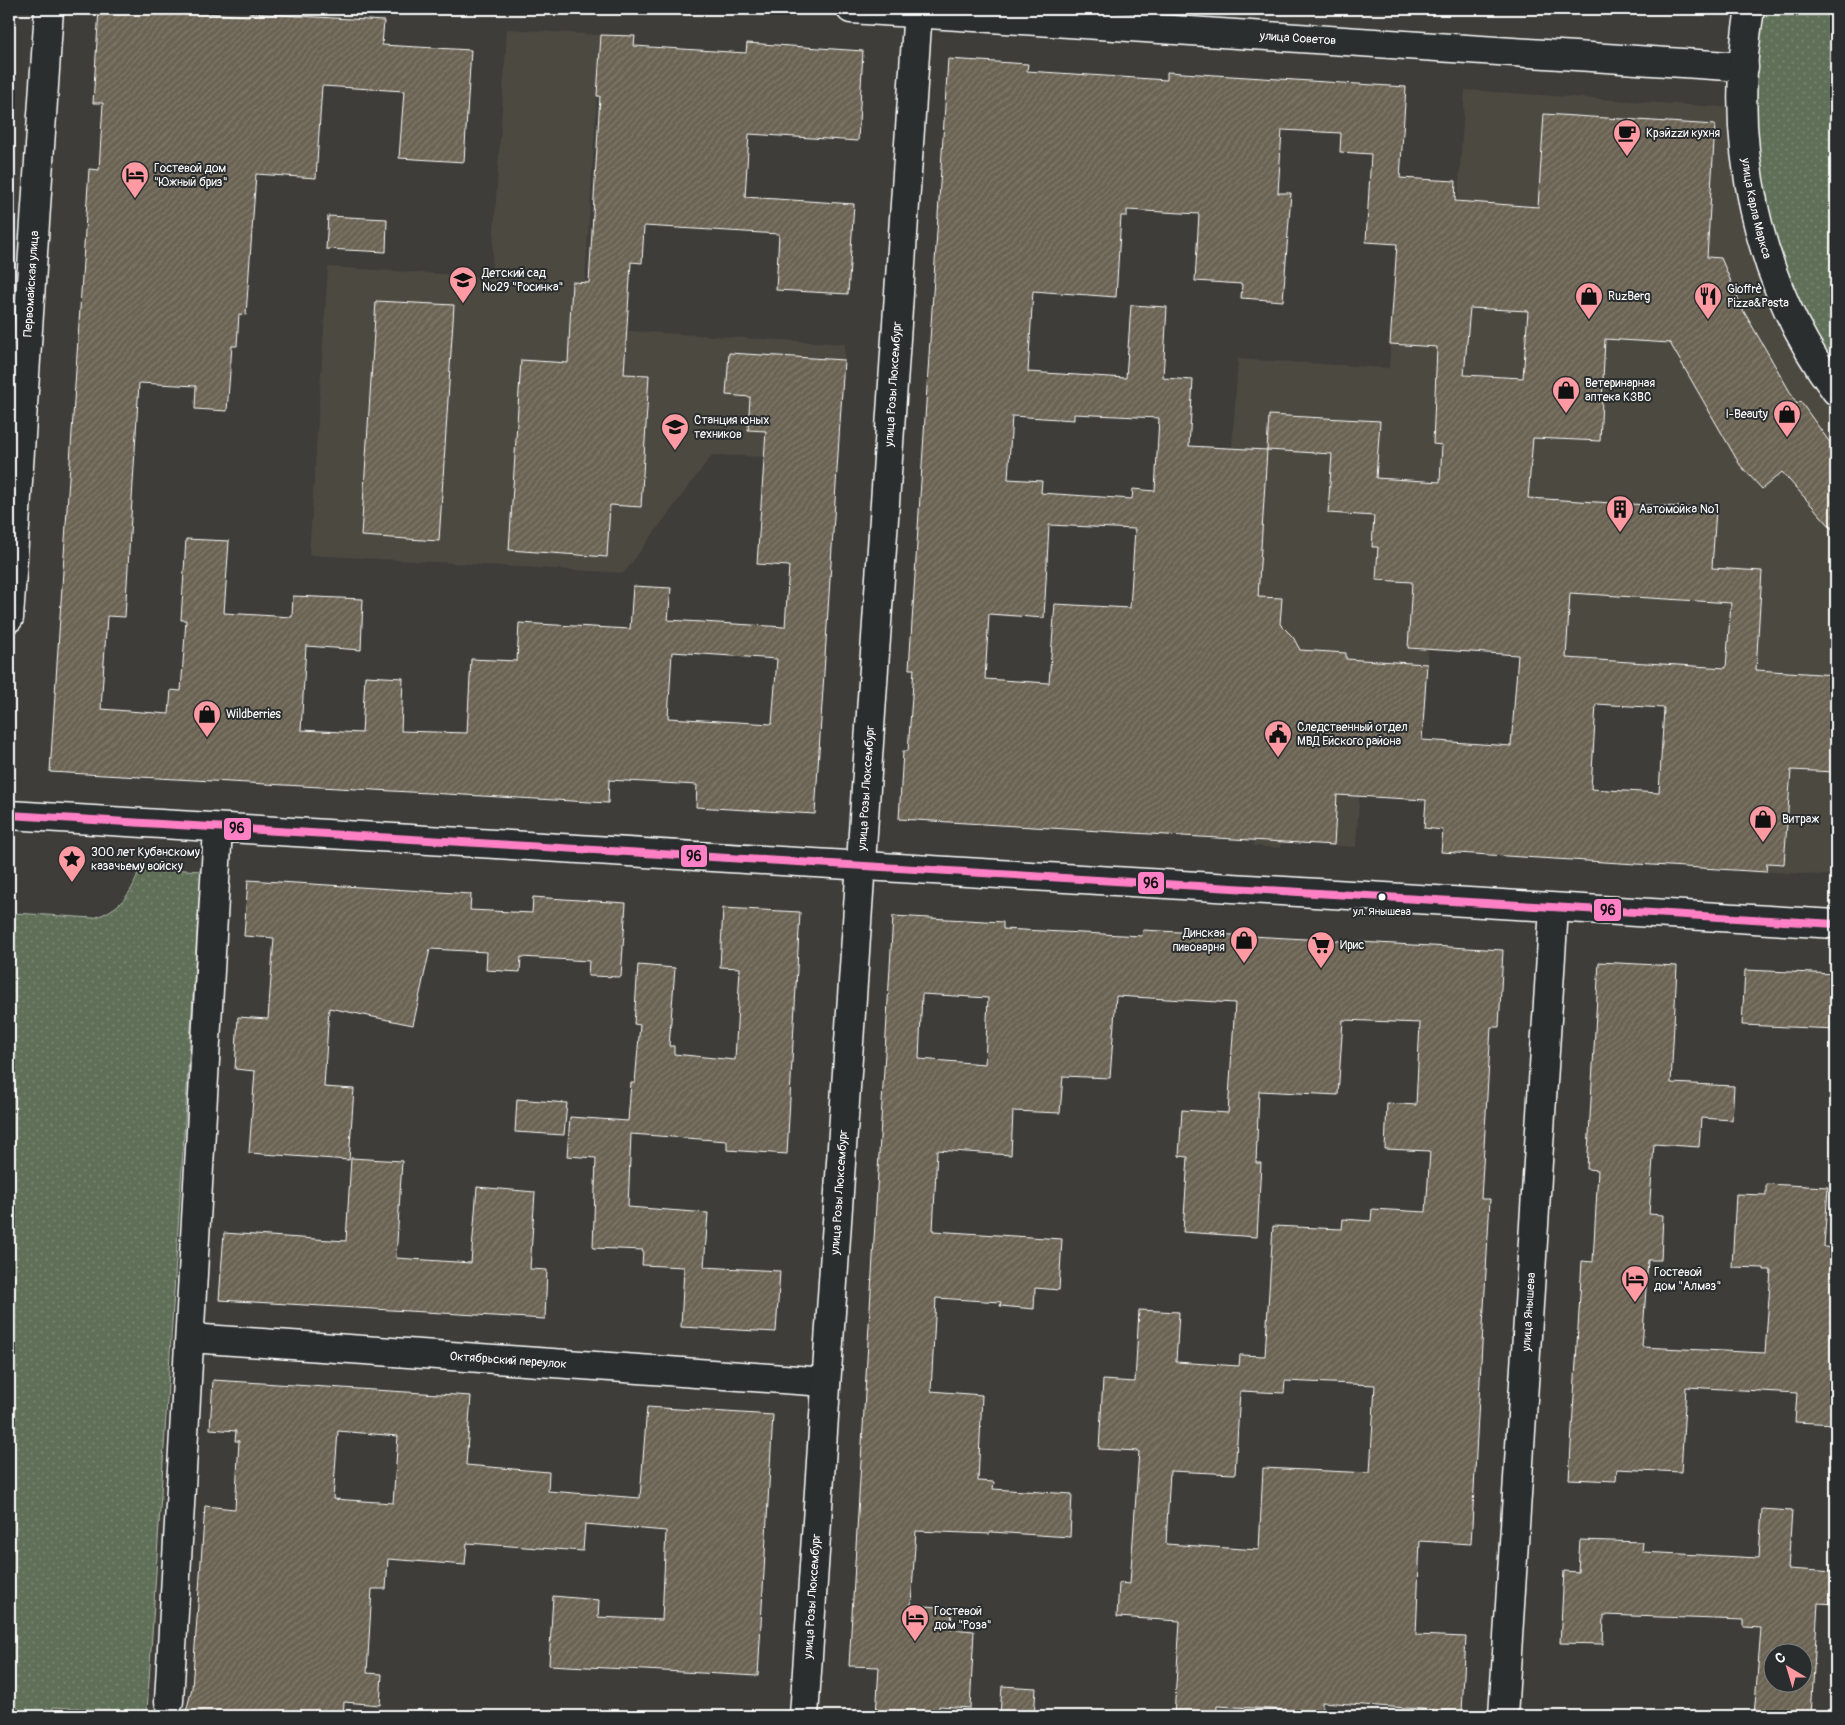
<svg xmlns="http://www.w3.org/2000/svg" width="1845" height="1725" font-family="Pangolin,sans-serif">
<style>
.built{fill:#4c4841}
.park{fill:url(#park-dots);stroke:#b0b8ac}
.building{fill:url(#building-hatch);stroke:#fff;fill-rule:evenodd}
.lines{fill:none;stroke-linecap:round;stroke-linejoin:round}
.minor-casing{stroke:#fff;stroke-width:31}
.minor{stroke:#2a2d2e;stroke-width:28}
.bus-1-casing{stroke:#2a2d2e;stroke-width:11}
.bus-1{stroke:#ff80c5;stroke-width:8}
.bus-dot{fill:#fff;stroke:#2a2d2e;stroke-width:2}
.labels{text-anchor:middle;stroke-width:4;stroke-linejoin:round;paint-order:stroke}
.bus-label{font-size:11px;fill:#fff;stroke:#2a2d2e}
.street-label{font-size:12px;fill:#fff;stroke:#2a2d2e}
.poi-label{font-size:12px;fill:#fff;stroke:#2a2d2e;text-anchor:start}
.line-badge{stroke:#2a2d2e;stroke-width:2}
.pale-badge-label{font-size:14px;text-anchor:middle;font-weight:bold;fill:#111}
</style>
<defs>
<pattern id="park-dots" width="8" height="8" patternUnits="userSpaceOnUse" patternTransform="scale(1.25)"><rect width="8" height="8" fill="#607058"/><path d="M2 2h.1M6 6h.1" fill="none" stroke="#788571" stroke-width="1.8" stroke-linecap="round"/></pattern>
<pattern id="building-hatch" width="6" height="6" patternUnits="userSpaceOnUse" patternTransform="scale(1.25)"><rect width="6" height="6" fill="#6b6353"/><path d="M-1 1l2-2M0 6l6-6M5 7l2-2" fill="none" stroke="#817a6d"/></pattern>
</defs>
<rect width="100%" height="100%" fill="#3e3d39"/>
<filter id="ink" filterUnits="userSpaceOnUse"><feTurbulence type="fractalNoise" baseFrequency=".02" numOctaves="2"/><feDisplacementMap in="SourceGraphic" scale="10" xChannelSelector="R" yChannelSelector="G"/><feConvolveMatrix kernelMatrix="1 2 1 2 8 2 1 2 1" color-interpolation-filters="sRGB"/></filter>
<g filter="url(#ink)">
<g class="built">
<polygon points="507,29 601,35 585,282 601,284 599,329 845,344 838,460 712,455 624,573 309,555 328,267 491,277"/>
<polygon points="1465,90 1735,108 1816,384 1836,412 1836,876 1739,870 1749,713 1515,699 1518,655 1428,650 1423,735 1364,731 1356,847 1281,842 1281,848 1253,846 1254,841 1212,838 1223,679 1226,533 1238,359 1389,368 1397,241 1455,244"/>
</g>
<g class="park">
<polygon points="1762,9 1836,9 1836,370 1808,324 1774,240 1760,181 1753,121 1755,60"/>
<path d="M139,867L201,871L147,1712L53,1707L52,1716H9V1003L15,913L93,918C118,911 135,892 139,867Z"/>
</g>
<g class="building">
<path d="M99,9H161V10L249,16V13L384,21L382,45L471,50L464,162L399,158L404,91L322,86L316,178L256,174L246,315L239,314L237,346H232L227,411L195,409L196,386L139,383L125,617L107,616L101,709L169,714L171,690L181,691L186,620H181L186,539L229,541L224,613L292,617L293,596L363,599L361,650L306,646L301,730L362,733L365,676L403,678L401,731L467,733L471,659L517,661L519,623L630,629L633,586L671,588L668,620L785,627L789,566L757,564L766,431L748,430L750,397L726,395L729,353L844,360L815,814L696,807L697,785L609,780L608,803L50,772L89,169L99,170L103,103H93ZM672,652L777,659L772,724L668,718Z"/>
<polygon points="601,35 635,36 634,46 746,53 747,43 863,51 858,141 749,134 745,197 854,204 848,294 776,290 779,234 644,226 642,263 631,262 624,374 649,375 641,507 610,505 607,557 509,550 521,360 568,363 572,282 589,283 600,96 597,96"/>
<path d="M948,59L1028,64L1027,71L1167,80V72L1406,87L1400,178L1456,181L1455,201L1538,207L1544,114L1715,125L1707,257L1721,258L1743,310L1797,404L1800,401L1836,451V533L1782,472L1762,489L1740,465L1670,343L1605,339L1600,441L1533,438L1528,498L1716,509L1712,568L1762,571L1756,670L1836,675V772L1791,770L1784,864L1767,863L1766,872L1441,852L1443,830L1424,828L1426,800L1337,795L1334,845L899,819L903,751H908L914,669H909ZM1282,130L1341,133L1340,152L1371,154L1366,242L1397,244L1390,344L1437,347L1433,444L1442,445L1440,482L1376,478L1380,421L1269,415L1267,450L1189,446L1193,380L1163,378L1167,307L1131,305L1126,378L1028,372L1033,291L1116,297L1121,216H1127V210L1199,214L1195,281L1242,284L1241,298L1283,301L1291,193H1278ZM1470,308L1528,311L1523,378L1464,375ZM1074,414L1159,418L1155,491L1133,489L1132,499L1041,493L1042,481L1008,479L1012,416L1074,420ZM1267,450L1332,454L1328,513L1374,516L1372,547H1378L1376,580L1412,582L1408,648L1518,655L1511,746L1422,740L1427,664L1346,659V653L1300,650L1293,637L1280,624L1282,598L1258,597ZM1049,525L1135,529L1130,608L1055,604L1049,683L985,679L989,614L1044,618ZM1570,593L1731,603L1726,668L1566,658ZM1596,704L1664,708L1659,793L1591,789Z"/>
<polygon points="328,216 387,219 386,252 326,249"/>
<polygon points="376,301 454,305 439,541 361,536"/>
<polygon points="248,880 471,894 470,910 532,913 533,897 626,903 621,977 588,976 589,961 521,957 520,972 486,970 487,952 430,949 413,1025 329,1008 324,1087 354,1089 349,1160 249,1153 255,1071 235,1069 238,1017 268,1019 274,938 244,936"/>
<polygon points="723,908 800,912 787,1154 727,1150 727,1141 631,1134 628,1207 708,1213 704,1267 780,1271 776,1332 681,1327 684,1267 642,1265 643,1250 593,1248 596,1158 567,1156 570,1117 628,1121 631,1083 635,1083 640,1025 634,1024 638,965 675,968 669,1046 674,1046 674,1054 735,1060 740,968 720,967"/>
<path d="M893,916L1003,922V929L1142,936L1143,930L1503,950L1499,1027H1491L1481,1199H1490L1471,1544L1420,1541L1416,1635L1466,1637L1462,1712L1322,1702V1712L1217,1706L1216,1716H1174L1180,1621L1117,1617L1119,1583L1130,1584L1139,1451L1099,1449L1103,1380L1135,1382L1139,1310L1179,1312L1176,1362L1239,1366L1240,1355L1265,1356L1273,1226L1342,1229L1343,1219L1371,1221L1372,1209L1426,1212L1430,1151L1385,1149L1387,1103L1416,1105L1420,1023L1343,1020L1338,1095L1259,1091L1256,1163H1261L1257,1237L1183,1232L1188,1157L1179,1156L1182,1110L1228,1113L1235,1003L1116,996L1110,1078L1063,1076L1060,1113L1013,1111L1011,1155L937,1150L933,1231L1062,1239L1059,1290L1035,1288L1034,1309L1000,1306L1001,1302L936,1298L931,1391L982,1395L978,1481L994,1482L993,1489L1072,1494L1070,1537L991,1532L990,1534L916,1531L911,1605L952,1608L951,1629L974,1631L970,1708L939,1706V1716H876L879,1667L849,1666ZM922,994L988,998L985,1064L919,1059ZM1285,1381L1375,1385L1370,1473L1263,1468L1259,1550L1166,1544L1170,1471L1235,1474L1240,1391L1284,1393Z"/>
<polygon points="1599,962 1677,966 1671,1083 1734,1086 1732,1120 1701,1118 1699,1147 1654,1144 1649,1214 1663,1215 1661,1260 1648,1260 1642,1347 1765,1353 1771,1270 1764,1270 1764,1268 1732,1267 1736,1194 1766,1195 1766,1184 1828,1187 1824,1247 1836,1248 1836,1424 1795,1422 1797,1393 1686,1387 1681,1472 1617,1469 1616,1481 1569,1479 1582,1261 1593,1262 1598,1170 1587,1169"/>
<polygon points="1745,970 1836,974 1836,1029 1742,1025"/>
<polygon points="517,1099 567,1103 564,1135 515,1132"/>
<polygon points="351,1158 402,1161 396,1258 471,1263 477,1187 535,1192 530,1269 547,1270 545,1319 219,1300 224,1233 346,1241"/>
<path d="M213,1380L471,1396L466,1465L549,1472L548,1491L640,1498L647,1407L773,1415L758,1676L549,1665L553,1596L599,1600L598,1617L662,1620L666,1531L585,1524L583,1551L467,1543L465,1565L388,1559L386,1589H372L367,1673L382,1674L380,1705L344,1702L343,1716H185L192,1688L205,1506L235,1509L239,1441H235L236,1431L210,1429ZM338,1431L398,1436L393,1503L333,1499Z"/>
<path d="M1762,1509L1792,1511L1788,1569L1836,1572V1604L1818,1603L1811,1716H1754L1761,1628L1744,1627V1620L1604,1615L1603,1644L1560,1643L1564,1571L1578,1572L1580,1540L1643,1542L1642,1552L1759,1558ZM1772,1652H1802V1682H1772Z"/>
<polygon points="1002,1686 1036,1688 1034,1716 1000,1716"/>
</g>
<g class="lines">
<g class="minor-casing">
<g id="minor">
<path id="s1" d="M851,9L1744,67"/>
<path id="s2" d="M1750,9C1727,141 1756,283 1836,391"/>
<path id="s3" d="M9,618L49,9"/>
<polyline points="9,815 1836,924"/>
<path id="s4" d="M190,1338L826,1382"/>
<polyline points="169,1701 218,828"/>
<path id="s5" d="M804,1716L918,9"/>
<path id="s6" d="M1503,1716L1554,908"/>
</g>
</g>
<use href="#minor" class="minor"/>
<g class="bus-1-casing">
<polyline id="bus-1" points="9,815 1836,924"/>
</g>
<use href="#bus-1" class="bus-1"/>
</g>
</g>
<defs>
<g id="cafe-pin" transform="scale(1.4375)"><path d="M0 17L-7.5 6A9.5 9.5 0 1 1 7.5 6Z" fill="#ff9aa2" stroke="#2a2d2e"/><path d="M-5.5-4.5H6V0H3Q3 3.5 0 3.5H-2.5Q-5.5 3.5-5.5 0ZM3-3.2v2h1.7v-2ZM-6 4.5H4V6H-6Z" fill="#111"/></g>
<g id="hotel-pin" transform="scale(1.4375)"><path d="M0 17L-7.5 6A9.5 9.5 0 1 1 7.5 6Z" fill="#ff9aa2" stroke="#2a2d2e"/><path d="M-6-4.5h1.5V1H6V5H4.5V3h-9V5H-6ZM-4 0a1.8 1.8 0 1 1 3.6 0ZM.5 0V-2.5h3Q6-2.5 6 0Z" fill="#111"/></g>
<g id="school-pin" transform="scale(1.4375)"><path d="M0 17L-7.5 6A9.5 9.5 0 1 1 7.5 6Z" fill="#ff9aa2" stroke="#2a2d2e"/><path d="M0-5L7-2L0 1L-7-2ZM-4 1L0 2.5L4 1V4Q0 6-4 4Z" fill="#111"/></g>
<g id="shop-pin" transform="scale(1.4375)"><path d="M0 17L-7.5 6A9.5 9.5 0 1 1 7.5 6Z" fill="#ff9aa2" stroke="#2a2d2e"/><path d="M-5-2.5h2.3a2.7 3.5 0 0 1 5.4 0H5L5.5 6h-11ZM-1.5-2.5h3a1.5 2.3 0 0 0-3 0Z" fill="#111"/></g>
<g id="restaurant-pin" transform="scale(1.4375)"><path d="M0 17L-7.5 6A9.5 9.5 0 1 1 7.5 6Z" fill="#ff9aa2" stroke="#2a2d2e"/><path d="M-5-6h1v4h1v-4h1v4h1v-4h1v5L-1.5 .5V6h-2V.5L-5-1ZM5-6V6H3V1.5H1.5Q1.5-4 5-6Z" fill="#111"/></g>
<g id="building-pin" transform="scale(1.4375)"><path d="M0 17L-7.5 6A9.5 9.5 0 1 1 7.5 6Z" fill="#ff9aa2" stroke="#2a2d2e"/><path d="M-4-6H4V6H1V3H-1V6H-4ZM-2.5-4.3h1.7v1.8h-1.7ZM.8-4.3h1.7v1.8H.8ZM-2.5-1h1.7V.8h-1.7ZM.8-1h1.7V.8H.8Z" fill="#111"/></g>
<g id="civic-pin" transform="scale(1.4375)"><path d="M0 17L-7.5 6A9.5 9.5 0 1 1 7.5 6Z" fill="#ff9aa2" stroke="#2a2d2e"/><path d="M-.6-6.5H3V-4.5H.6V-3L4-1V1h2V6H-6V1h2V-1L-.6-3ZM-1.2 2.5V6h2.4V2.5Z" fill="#111"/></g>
<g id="sight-pin" transform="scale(1.4375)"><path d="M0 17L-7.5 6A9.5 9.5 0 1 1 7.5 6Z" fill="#ff9aa2" stroke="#2a2d2e"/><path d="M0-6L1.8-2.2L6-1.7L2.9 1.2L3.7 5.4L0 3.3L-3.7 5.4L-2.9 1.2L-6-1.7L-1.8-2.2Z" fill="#111"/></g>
<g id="supermarket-pin" transform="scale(1.4375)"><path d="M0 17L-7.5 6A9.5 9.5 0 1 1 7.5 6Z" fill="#ff9aa2" stroke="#2a2d2e"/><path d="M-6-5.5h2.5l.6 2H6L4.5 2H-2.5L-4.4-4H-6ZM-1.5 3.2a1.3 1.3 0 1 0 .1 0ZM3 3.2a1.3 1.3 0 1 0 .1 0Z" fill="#111"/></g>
</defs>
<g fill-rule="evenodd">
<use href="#cafe-pin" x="1627" y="133"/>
<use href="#hotel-pin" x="135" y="175"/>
<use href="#school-pin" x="463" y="280"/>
<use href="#shop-pin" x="1589" y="296"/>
<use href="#restaurant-pin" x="1708" y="296"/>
<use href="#shop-pin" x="1566" y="390"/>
<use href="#shop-pin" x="1787" y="414"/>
<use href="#school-pin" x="675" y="427"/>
<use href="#building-pin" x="1620" y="509"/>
<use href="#shop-pin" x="207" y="714"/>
<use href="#civic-pin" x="1278" y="734"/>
<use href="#shop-pin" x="1763" y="819"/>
<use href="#sight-pin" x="72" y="859"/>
<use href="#shop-pin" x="1244" y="940"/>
<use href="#supermarket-pin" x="1321" y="945"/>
<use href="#hotel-pin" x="1635" y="1279"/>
<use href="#hotel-pin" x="915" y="1618"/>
</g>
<circle class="bus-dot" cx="1382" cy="897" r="4.5"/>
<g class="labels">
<g class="bus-label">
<text x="1382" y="915">ул. Янышева</text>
</g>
<g class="street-label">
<text dy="4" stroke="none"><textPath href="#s1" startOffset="448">улица Советов</textPath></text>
<text dy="4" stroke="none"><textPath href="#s2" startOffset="201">улица Карла Маркса</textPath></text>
<text dy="4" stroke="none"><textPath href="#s3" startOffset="335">Первомайская улица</textPath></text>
<text dy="4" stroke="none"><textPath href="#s5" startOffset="1335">улица Розы Люксембург</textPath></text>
<text dy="4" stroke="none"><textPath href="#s5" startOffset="930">улица Розы Люксембург</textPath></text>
<text dy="4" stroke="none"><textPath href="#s5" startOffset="525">улица Розы Люксембург</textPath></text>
<text dy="4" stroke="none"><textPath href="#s6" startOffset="405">улица Янышева</textPath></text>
<text dy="4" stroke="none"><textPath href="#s4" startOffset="319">Октябрьский переулок</textPath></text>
<text dy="4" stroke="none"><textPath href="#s5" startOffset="120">улица Розы Люксембург</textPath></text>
</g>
<g class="poi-label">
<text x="1646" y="137">Крэйzzи кухня</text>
<text x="154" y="172">Гостевой дом<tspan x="154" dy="14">"Южный бриз"</tspan></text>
<text x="482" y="277">Детский сад<tspan x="482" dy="14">№29 "Росинка"</tspan></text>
<text x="1727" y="293">Gioffrè<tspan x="1727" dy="14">Pizza&amp;Pasta</tspan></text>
<text x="1608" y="300">RuzBerg</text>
<text x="1585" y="387">Ветеринарная<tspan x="1585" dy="14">аптека КЗВС</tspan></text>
<text x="1768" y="418" text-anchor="end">I-Beauty</text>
<text x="694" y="424">Станция юных<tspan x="694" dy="14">техников</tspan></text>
<text x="1639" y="513">Автомойка №1</text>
<text x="226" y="718">Wildberries</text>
<text x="1297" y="731">Следственный отдел<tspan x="1297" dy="14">МВД Ейского района</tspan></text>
<text x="1782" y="823">Витраж</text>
<text x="91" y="856">300 лет Кубанскому<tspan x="91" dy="14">казачьему войску</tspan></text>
<text x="1225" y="937" text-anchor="end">Динская<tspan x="1225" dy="14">пивоварня</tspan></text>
<text x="1340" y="949">Ирис</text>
<text x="1654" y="1276">Гостевой<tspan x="1654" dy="14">дом "Алмаз"</tspan></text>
<text x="934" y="1615">Гостевой<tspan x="934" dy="14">дом "Роза"</tspan></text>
</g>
</g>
<g class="line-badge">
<rect x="223" y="817" width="29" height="24" rx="5" fill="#ff80c5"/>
<rect x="680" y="844" width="28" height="24" rx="5" fill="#ff80c5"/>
<rect x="1137" y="871" width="28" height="24" rx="5" fill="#ff80c5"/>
<rect x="1593" y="898" width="29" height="24" rx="5" fill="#ff80c5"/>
</g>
<g class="pale-badge-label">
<text x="237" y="833">96</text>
<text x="694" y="861">96</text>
<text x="1151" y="888">96</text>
<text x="1608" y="915">96</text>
</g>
<rect width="1845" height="1725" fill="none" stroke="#2a2d2e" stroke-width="30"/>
<rect x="15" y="15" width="1815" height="1695" fill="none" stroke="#fff" stroke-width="2" filter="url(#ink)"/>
<g transform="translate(1788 1668) rotate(322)"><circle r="24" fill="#2a2d2e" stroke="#7f8182"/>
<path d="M0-4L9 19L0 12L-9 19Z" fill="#ff9aa2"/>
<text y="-8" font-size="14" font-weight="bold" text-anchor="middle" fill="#ffffff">С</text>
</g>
</svg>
